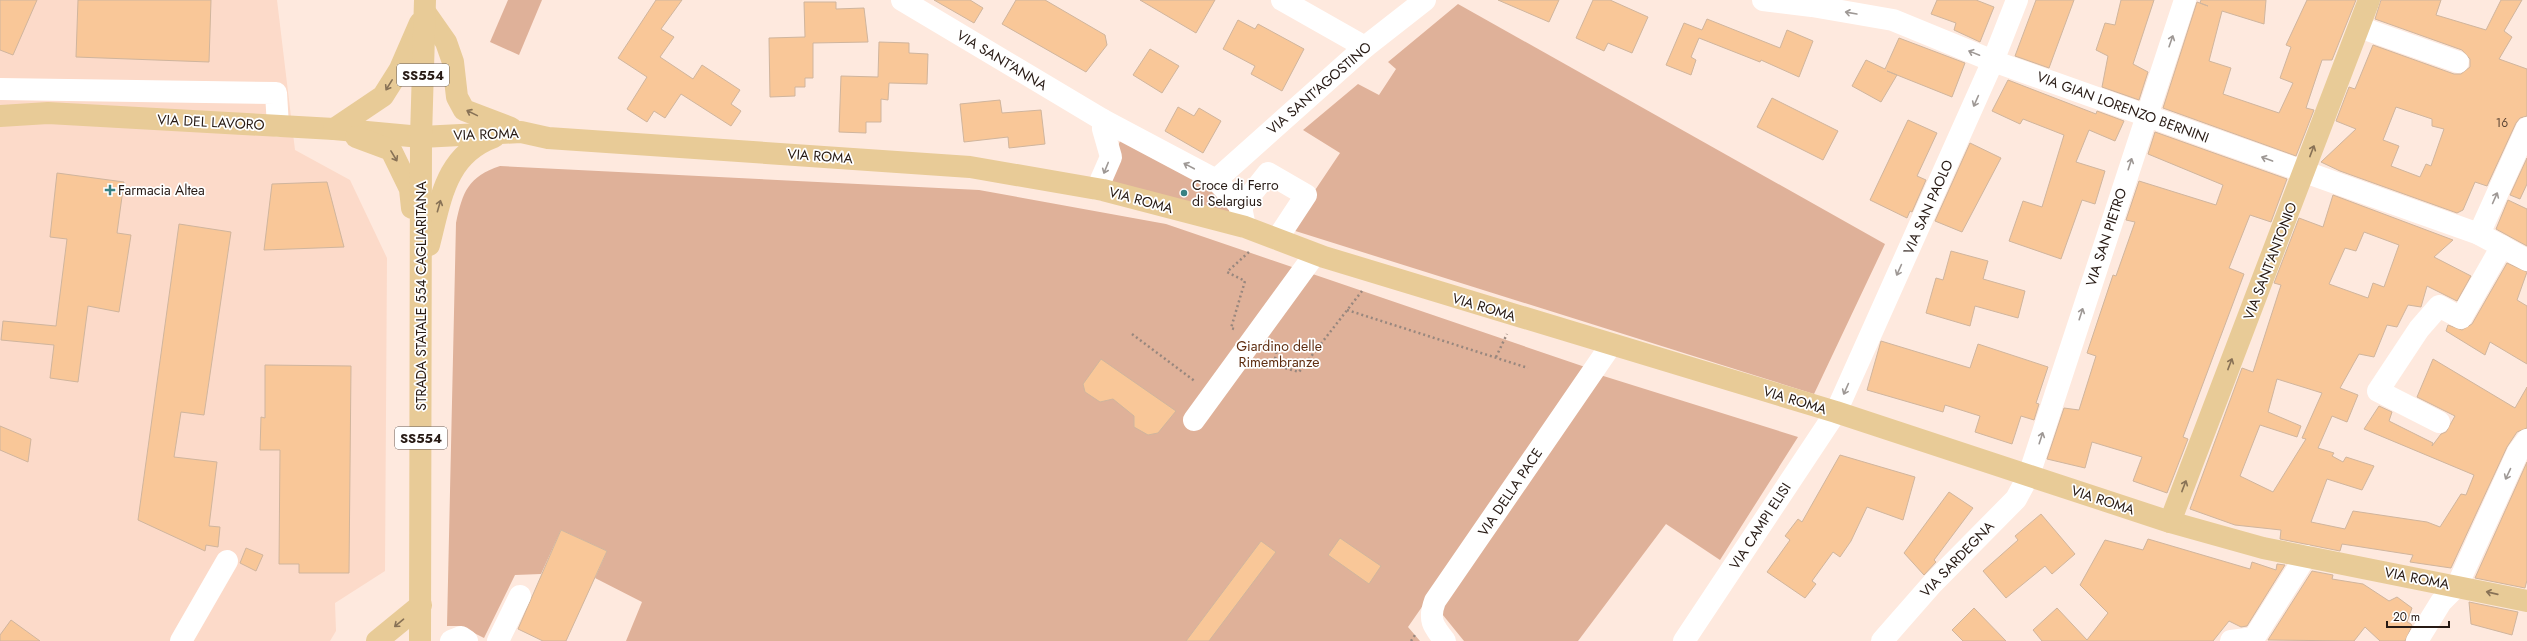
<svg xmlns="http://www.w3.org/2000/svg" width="2527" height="641" font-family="Jost,sans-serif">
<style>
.built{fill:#fcdac9}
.green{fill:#dfb199}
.building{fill:#f9c798;stroke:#d0b59d;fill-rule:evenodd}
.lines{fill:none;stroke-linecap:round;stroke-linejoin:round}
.path{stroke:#98877e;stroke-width:2.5;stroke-dasharray:2 3;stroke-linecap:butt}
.minor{stroke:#fff;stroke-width:22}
.major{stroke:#e8cb97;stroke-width:22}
.oneway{stroke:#9e9895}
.oneway2{stroke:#887256}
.poi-dot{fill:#388183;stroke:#fff;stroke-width:1.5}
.labels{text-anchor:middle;stroke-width:3.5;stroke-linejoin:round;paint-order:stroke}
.number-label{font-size:12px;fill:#5c4535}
.shield{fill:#fff;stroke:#685f5a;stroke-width:1}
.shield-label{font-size:13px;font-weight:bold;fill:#271a14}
.street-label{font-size:14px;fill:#271a14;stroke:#fff}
.poi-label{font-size:14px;fill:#271a14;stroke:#fff;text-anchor:start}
.park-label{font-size:14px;fill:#5f2e11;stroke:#fff}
</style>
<rect width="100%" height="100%" fill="#fee9de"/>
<polygon class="built" points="0,0 277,0 295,150 350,180 387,258 385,571 335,603 336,631 330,641 0,641"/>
<g class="green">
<polygon points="508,0 542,0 519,55 490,42"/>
<polygon points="1458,4 1885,244 1814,394 1289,229 1340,153 1303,130 1358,84 1379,95 1396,69 1388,62"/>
<polygon points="1123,133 1229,199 1229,214 1105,181"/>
<path d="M500,166L979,190L1166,224L1588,368L1408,627L1420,641H626L642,602L595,578L607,551L561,530L541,574L515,575L484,638L460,626H447L456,223C463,191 468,177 500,166Z"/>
<polygon points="1597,374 1798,437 1720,560 1666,524 1578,641 1464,641 1438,609"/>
</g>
<g class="building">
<polygon points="0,0 37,0 13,55 0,50"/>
<polygon points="78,0 211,0 209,62 76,57"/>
<polygon points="656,0 682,0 661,29 674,37 660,57 693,79 702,65 740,90 731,104 741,111 731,126 681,94 665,118 654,111 647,122 627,109 647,77 618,58"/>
<polygon points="934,0 970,0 983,8 974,23"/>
<polygon points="1016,0 1045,0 1105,35 1107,45 1086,72 1002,24"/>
<polygon points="1140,0 1215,0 1196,33"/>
<polygon points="1498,0 1559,0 1549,22"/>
<polygon points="1593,0 1610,0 1648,17 1632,53 1608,43 1604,51 1576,38"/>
<polygon points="1937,0 1976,0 1994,7 1980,42 1954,30 1956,23 1931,14"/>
<polygon points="2036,0 2074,0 2049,68 2015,56"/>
<polygon points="2121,0 2154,0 2133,64 2148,72 2139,100 2102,87 2108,56 2096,50 2105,23 2115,25"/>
<polygon points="2201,0 2266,0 2264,24 2222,11 2209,61 2231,68 2223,94 2279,113 2293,83 2280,78 2291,47 2286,45 2307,0 2356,0 2332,60 2322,60 2306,108 2314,110 2296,156 2163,108 2197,2 2208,6 2200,3"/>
<path d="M2381,0H2441L2436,15L2486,30L2501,0H2522L2504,31L2512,37L2499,59L2527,69V116L2520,118L2516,123L2487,186L2475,182L2463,210L2457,213L2340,171L2321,162L2356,129L2336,121L2349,87L2355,89L2373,45L2454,74H2461L2470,67V59L2462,50L2375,19ZM2396,107L2432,119V126L2444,129L2431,166L2426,164L2420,177L2391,166L2399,146L2383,140Z"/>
<polygon points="804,2 836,2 836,9 864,8 868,42 813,43 813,78 805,78 805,87 795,87 795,96 770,97 769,38 805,37"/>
<polygon points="1707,19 1780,48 1787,30 1813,41 1799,77 1761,60 1760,62 1699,38 1691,57 1696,60 1691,75 1666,65 1684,23 1702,30"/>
<polygon points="1238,20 1255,29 1258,24 1304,49 1282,91 1251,74 1255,66 1223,49"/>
<polygon points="1899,38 1965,63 1952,97 1887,71 1897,75 1881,102 1852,86 1866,60 1885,69"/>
<polygon points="879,42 909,43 909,53 928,54 927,84 889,83 888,100 881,99 881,122 866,122 866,133 839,132 841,76 878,77"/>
<polygon points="1150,49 1179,66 1162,93 1133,75"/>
<polygon points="2008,80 2096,114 2097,111 2124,121 2115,141 2089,130 2076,162 2105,171 2095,204 2082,200 2061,259 2009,241 2023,201 2042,207 2064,135 2023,119 2020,124 1992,111"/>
<polygon points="1772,98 1838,131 1823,160 1757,127"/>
<polygon points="1000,100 1002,113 1041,110 1045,144 1009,148 1008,137 964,142 960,104"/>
<polygon points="1178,107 1194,116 1199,108 1221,121 1203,153 1165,131"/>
<polygon points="1908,120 1937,133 1917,176 1926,180 1912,212 1910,211 1907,218 1870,200"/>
<polygon points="2155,132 2287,179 2271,222 2250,215 2229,268 2244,274 2183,437 2188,439 2167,493 2133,481 2142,457 2092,442 2085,468 2047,459 2064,408 2079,410 2096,356 2087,353 2113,275 2116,276 2135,222 2126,220 2139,181 2216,205 2223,185 2148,154"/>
<polygon points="1970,143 2001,158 1962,232 1935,221"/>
<polygon points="2527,158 2527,184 2520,199 2510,195"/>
<polygon points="57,173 124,182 117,233 131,235 119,312 88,306 78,382 50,378 54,345 1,340 3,321 56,326 67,239 50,237"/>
<polygon points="327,182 344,247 264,250 272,184"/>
<path d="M2333,195L2453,240L2434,257L2471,276L2457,301L2427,286L2421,307L2408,305L2397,327L2387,325L2374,357L2359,354L2340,388L2358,395L2347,422L2332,416L2318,448L2334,453L2332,456L2343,462L2346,457L2374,466L2362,490L2327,479L2311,522L2345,529L2353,511L2427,522L2440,527L2461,494L2466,495L2474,475L2364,429L2379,406L2392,412L2389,421L2433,443L2432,446L2441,434L2446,432L2455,416L2417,397L2433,359L2515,408L2527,387V428L2517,432L2507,447L2451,568L2410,562L2413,555L2342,544L2340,551L2280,539L2281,530L2235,525L2190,509L2242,368L2253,372L2281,285L2274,283L2299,218L2323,227ZM2364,232L2399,245L2384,287L2373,283L2368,298L2329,284L2345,248L2356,251ZM2277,379L2322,393L2302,438L2306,439L2273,492L2240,476L2260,425L2297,437L2301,426L2268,412Z"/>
<polygon points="2508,200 2527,209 2527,246 2496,229"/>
<polygon points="179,224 231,232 204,415 181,412 174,457 217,462 209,526 220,527 218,547 206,545 205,551 138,520"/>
<polygon points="1951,251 1988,261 1983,279 2025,291 2018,318 1975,306 1970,326 1926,313 1936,278 1943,280"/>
<polygon points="2507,263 2527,272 2517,300 2527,306 2527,364 2490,342 2485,355 2446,331 2448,325 2462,330 2472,324"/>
<polygon points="1881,341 1970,368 1978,344 2048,367 2036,403 2039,404 2034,420 2021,416 2012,444 1975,432 1980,416 1945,405 1943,412 1867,390"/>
<polygon points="1101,359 1176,411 1158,433 1148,435 1134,427 1134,416 1113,399 1100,402 1085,392 1083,384"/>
<polygon points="265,365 351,366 349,573 299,573 299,564 279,564 280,450 260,450 261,417 265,418"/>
<polygon points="0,426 31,439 28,462 0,450"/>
<polygon points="1840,455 1915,477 1903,520 1867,507 1851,541 1840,557 1833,552 1812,581 1816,584 1805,598 1767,572 1790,540 1785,536 1798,519 1802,522"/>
<polygon points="2527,462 2527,580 2525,588 2475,578"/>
<polygon points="1949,492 1973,508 1934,560 1936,562 1924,575 1904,553"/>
<polygon points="2041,514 2075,554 2052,574 2045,566 2006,598 1983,571 2018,540 2015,536"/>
<polygon points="561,530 607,551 566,641 543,641 518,629"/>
<polygon points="1340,538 1381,566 1369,584 1328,555"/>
<polygon points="2148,539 2250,569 2252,562 2276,570 2277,564 2285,565 2247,626 2241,627 2229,621 2213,641 2042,641 2033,630 2057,608 2087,640 2108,613 2080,585 2105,540 2143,550"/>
<polygon points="1261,541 1276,552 1209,641 1186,641"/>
<polygon points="246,548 263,555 256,571 240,563"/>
<polygon points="2312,571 2333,575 2332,579 2363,584 2389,601 2397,597 2412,608 2407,622 2411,624 2412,626 2405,641 2380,641 2365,627 2354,641 2268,640"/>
<polygon points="2469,602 2518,612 2512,635 2471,624"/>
<polygon points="1974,608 2006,641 1963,641 1952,630"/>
<polygon points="11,620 40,641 0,641 0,635"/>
</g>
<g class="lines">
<g class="path">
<polyline points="1347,310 1528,368"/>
<polyline points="1234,329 1231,328 1245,281 1227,272 1250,251"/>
<polyline points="1132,334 1196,382"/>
<polyline points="1278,342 1274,365 1299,372 1362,291"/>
<polyline points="1496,357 1507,334"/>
<polyline points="1411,641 1415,635"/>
</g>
<g class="minor">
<polyline points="902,0 1103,120 1216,180 1241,207 1245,227"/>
<polyline points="1282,0 1365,47"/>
<polyline points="1763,0 1812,6 1893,20 1993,61 2479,234 2527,260"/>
<polyline points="2359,27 2458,62"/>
<polyline points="0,89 276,93 278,126"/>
<polyline points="1216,180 1365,47 1425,0"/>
<polyline points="1097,189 1111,157 1103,129 1103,120"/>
<polyline points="1241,207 1268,173 1306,195 1277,239"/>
<polyline points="2479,234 2527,128"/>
<polyline points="1194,420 1315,254"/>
<polyline points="2439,422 2378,391 2419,329 2439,306 2461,318 2502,246"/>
<polyline points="181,641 227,561"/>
<polyline points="451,641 461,637 467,641"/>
<polyline points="498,641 520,596"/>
<path d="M1445,641C1433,626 1428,620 1435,601L1611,345"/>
<polyline points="1684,641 1836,412 1993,61 2017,0"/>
<polyline points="1882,641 1932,584 2016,499 2029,475 2185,0"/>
<polyline points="2231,641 2254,638 2306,556"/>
<polyline points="2417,641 2441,602 2457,586 2518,452 2527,440"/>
</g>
<g class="major">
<polyline points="425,12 446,42 453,62 457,97 464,110 511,128"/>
<polyline points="0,116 48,113 334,129 421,137 521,132 548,138 970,167 1103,190 1245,227 1324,257 1836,412 2170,522 2263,548 2527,601"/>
<polyline points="334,129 383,96 400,69 420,23"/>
<polyline points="356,137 391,150 410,189 412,208"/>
<path d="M429,245C441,199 445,155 494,137"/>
<polyline points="2170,522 2369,0"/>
<polyline points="377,641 421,605"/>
<polyline points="420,641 421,137 425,0"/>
</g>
</g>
<defs><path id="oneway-shaft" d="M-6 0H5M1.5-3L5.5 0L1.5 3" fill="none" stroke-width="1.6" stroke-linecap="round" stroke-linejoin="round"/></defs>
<g class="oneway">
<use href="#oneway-shaft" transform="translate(1851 13) rotate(-170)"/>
<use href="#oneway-shaft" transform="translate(2171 41) rotate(-71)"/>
<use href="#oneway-shaft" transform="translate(1974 53) rotate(-158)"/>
<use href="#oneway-shaft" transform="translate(1976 101) rotate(114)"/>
<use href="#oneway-shaft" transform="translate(2267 159) rotate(-160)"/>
<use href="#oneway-shaft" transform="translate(2130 164) rotate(-72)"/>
<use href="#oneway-shaft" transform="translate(1189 166) rotate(-152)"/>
<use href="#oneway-shaft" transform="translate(1106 168) rotate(112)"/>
<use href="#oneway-shaft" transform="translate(2495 198) rotate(-66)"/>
<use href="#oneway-shaft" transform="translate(1899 270) rotate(114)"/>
<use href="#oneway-shaft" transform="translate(2081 314) rotate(-72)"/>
<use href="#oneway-shaft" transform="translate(1846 389) rotate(114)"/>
<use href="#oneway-shaft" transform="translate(2041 438) rotate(-72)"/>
<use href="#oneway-shaft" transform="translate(2508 474) rotate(115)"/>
</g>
<g class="oneway2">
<use href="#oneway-shaft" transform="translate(389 85) rotate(122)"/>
<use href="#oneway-shaft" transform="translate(472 113) rotate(-154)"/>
<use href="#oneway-shaft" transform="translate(2312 151) rotate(-69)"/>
<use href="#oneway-shaft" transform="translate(394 156) rotate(59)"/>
<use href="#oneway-shaft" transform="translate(439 206) rotate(-74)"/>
<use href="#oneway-shaft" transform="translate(2230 364) rotate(-69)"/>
<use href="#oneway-shaft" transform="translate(2184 486) rotate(-69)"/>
<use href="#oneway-shaft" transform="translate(2492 593) rotate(-167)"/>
<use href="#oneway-shaft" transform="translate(399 623) rotate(140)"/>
</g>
<g class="poi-dot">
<path d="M108 184h4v4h4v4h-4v4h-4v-4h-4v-4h4z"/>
<circle cx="1184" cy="193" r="4"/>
</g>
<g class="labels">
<g class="number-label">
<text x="2502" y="127">16</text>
</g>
<g class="shield">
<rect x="397" y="64" width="52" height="22" rx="3"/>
<rect x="395" y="427" width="52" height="22" rx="3"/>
</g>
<g class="shield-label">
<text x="423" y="80">SS554</text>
<text x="421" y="443">SS554</text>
</g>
<g class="street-label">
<text transform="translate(1002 60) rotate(31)" y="5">VIA SANT'ANNA</text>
<text transform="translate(1319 88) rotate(-41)" y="5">VIA SANT'AGOSTINO</text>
<text transform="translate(2123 107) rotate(20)" y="5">VIA GIAN LORENZO BERNINI</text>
<text transform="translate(211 122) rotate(3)" y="5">VIA DEL LAVORO</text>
<text transform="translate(486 134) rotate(-2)" y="5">VIA ROMA</text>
<text transform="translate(820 156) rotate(4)" y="5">VIA ROMA</text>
<text transform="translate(1141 200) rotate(15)" y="5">VIA ROMA</text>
<text transform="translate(1928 207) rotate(-66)" y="5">VIA SAN PAOLO</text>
<text transform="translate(2106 237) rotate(-72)" y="5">VIA SAN PIETRO</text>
<text transform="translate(2270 261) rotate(-69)" y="5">VIA SANT'ANTONIO</text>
<text transform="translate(421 296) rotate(-90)" y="5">STRADA STATALE 554 CAGLIARITANA</text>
<text transform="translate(1484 307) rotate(17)" y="5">VIA ROMA</text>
<text transform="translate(1795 400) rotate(17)" y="5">VIA ROMA</text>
<text transform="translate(1510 492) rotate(-56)" y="5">VIA DELLA PACE</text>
<text transform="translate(2103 500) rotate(18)" y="5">VIA ROMA</text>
<text transform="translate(1760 526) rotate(-57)" y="5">VIA CAMPI ELISI</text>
<text transform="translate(1957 559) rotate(-46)" y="5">VIA SARDEGNA</text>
<text transform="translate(2417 578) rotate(11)" y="5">VIA ROMA</text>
</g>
<g class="poi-label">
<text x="1192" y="190">Croce di Ferro<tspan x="1192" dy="16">di Selargius</tspan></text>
<text x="118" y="195">Farmacia Altea</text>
</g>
<g class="park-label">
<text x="1279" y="351">Giardino delle<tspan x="1279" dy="16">Rimembranze</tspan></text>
</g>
</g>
<path d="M2387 621v6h62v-6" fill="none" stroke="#271a14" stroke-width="2"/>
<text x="2393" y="621" font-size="12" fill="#271a14" stroke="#ffffff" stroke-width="3" paint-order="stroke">20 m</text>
</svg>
